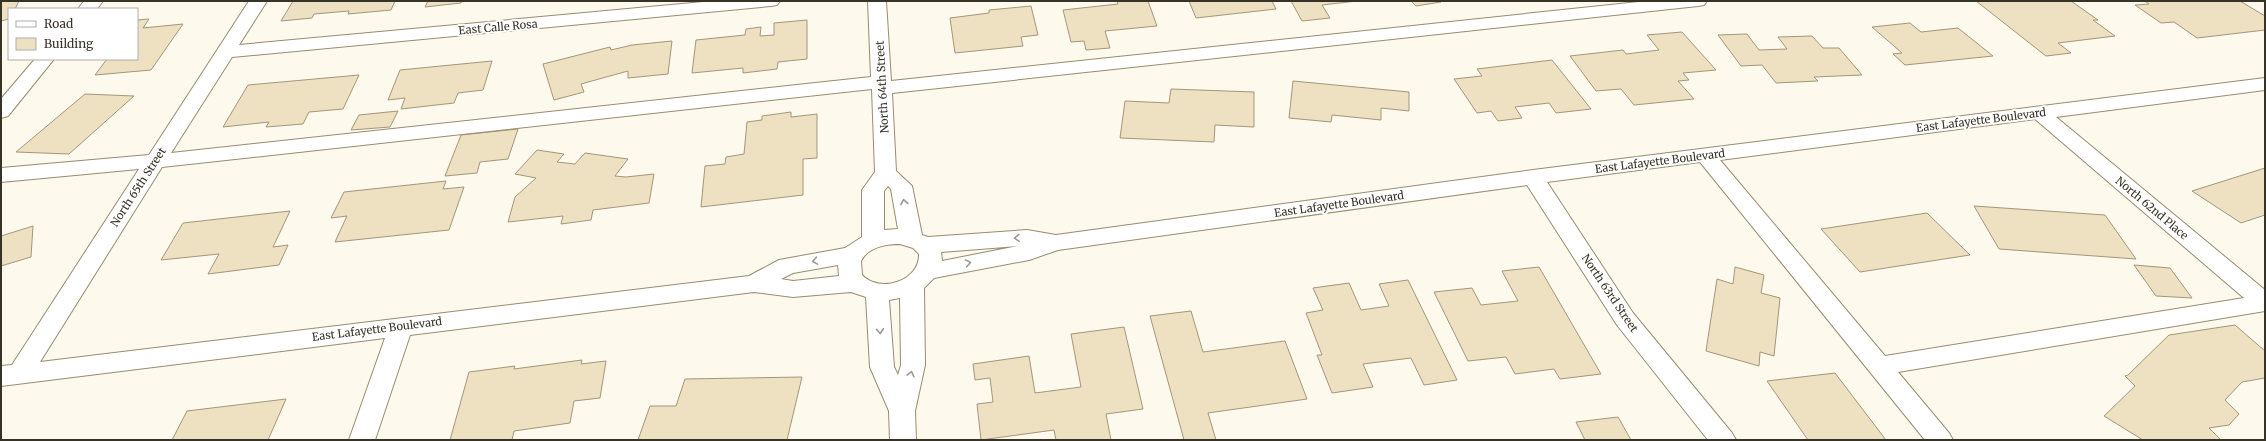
<svg xmlns="http://www.w3.org/2000/svg" width="2266" height="441" font-family="Merriweather,serif">
<style>
.building{fill:#eee1c2;stroke:#a3967a}
.lines{fill:none;stroke-linecap:round;stroke-linejoin:round}
.minor-casing{stroke:#988c6f;stroke-width:2}
.minor{fill:#fff;fill-rule:evenodd}
.oneway{stroke:#9c9993}
.labels{text-anchor:middle;stroke-width:4;stroke-linejoin:round;paint-order:stroke}
.street-label{font-size:11px;fill:#383327;stroke:#fff}
</style>
<rect width="100%" height="100%" fill="#fef9ed"/>
<g class="building">
<polygon points="1,1 19,1 15,9 9,9 9,19 1,21"/>
<polygon points="293,1 395,1 391,10 348,14 349,11 314,14 312,18 281,21"/>
<polygon points="428,1 462,1 461,3 425,7"/>
<polygon points="1117,1 1148,1 1157,26 1105,31 1110,48 1086,50 1084,41 1071,42 1063,10 1118,4"/>
<polygon points="1189,1 1272,1 1276,9 1196,18"/>
<polygon points="1291,1 1357,1 1322,5 1330,18 1302,21"/>
<polygon points="1411,1 1439,1 1441,2 1416,6"/>
<polygon points="1976,1 2071,1 2098,20 2093,20 2115,36 2058,43 2071,53 2046,56"/>
<polygon points="2145,1 2240,1 2265,16 2265,30 2197,38 2174,22 2161,23 2135,5 2149,4"/>
<polygon points="1031,6 1038,35 1021,37 1023,46 955,53 950,18 989,13 989,10"/>
<polygon points="149,19 143,28 183,24 151,70 95,75 107,59 137,59 137,20"/>
<polygon points="807,20 807,59 778,62 777,69 743,73 743,68 692,73 696,40 745,35 746,29 761,27 760,36 774,35 774,23"/>
<polygon points="1910,23 1921,32 1958,28 1993,56 1905,65 1893,54 1902,53 1872,27"/>
<polygon points="1682,32 1716,70 1683,73 1689,80 1678,81 1694,99 1634,105 1621,89 1596,91 1570,56 1623,50 1626,54 1659,50 1647,35"/>
<polygon points="1747,34 1759,50 1787,49 1778,37 1812,36 1823,48 1839,48 1862,75 1814,77 1818,81 1776,83 1762,65 1741,66 1718,35"/>
<polygon points="672,41 668,74 628,78 628,71 581,84 584,92 554,100 543,64 610,47 611,50 632,45"/>
<polygon points="1552,60 1591,109 1556,113 1549,103 1515,107 1522,118 1498,121 1491,111 1477,113 1454,79 1482,76 1477,69"/>
<polygon points="492,61 483,90 458,93 454,103 401,109 405,98 388,100 400,70"/>
<polygon points="359,75 343,109 309,112 303,124 266,127 269,122 223,127 248,85"/>
<polygon points="1293,81 1409,92 1409,111 1381,108 1381,120 1332,115 1331,122 1289,118"/>
<polygon points="1171,89 1254,92 1254,127 1215,125 1214,142 1120,138 1125,101 1169,103"/>
<polygon points="85,94 134,96 69,154 16,152"/>
<polygon points="398,111 390,127 351,130 359,115"/>
<polygon points="791,112 791,117 817,114 817,158 803,159 803,195 701,207 705,166 725,164 726,157 744,154 747,122 762,120 762,116"/>
<polygon points="518,129 508,159 480,162 477,173 445,176 461,135"/>
<polygon points="537,150 564,154 557,162 575,164 585,153 628,159 615,176 626,177 654,174 649,203 593,210 591,220 561,224 563,216 508,222 515,197 536,178 515,174"/>
<polygon points="2265,168 2265,215 2241,223 2192,191"/>
<polygon points="446,181 443,189 464,187 449,230 335,242 347,216 331,218 344,192"/>
<polygon points="1974,206 2105,215 2136,259 1999,249"/>
<polygon points="290,211 273,247 288,245 279,265 208,274 219,254 161,260 183,223"/>
<polygon points="1927,213 1970,255 1860,272 1821,229"/>
<polygon points="33,226 31,257 1,266 1,236"/>
<polygon points="2134,265 2170,268 2192,298 2156,296"/>
<polygon points="1539,267 1601,374 1560,379 1554,369 1515,374 1506,357 1468,361 1434,292 1472,288 1481,305 1518,301 1502,271"/>
<polygon points="1735,267 1764,275 1761,293 1780,298 1774,356 1760,352 1759,366 1706,351 1717,279 1733,284"/>
<polygon points="1408,280 1457,380 1424,385 1411,358 1363,364 1373,387 1332,393 1317,355 1322,355 1306,313 1323,310 1313,288 1349,283 1361,310 1389,306 1379,284"/>
<polygon points="1191,311 1203,352 1285,341 1307,399 1208,413 1216,440 1184,440 1150,316"/>
<polygon points="2235,325 2265,351 2265,378 2242,382 2225,400 2239,414 2229,425 2209,428 2221,440 2143,440 2104,416 2135,386 2125,376 2128,375 2169,335"/>
<polygon points="1124,327 1143,409 1106,414 1111,440 1056,440 1054,430 981,440 977,404 993,402 990,378 975,380 973,364 1029,356 1035,393 1081,387 1071,334"/>
<polygon points="582,360 581,364 606,361 600,398 574,401 570,423 514,431 512,440 450,440 469,372 515,366 514,369"/>
<polygon points="1835,373 1886,440 1808,440 1767,381"/>
<polygon points="802,377 787,440 638,440 650,406 676,406 685,379"/>
<polygon points="286,399 268,440 172,440 187,411"/>
<polygon points="1618,417 1631,440 1585,440 1576,422"/>
</g>
<g class="lines">
<g class="minor-casing">
<g id="minor">
<polygon points="84,1 103,1 97,9 78,9"/>
<path d="M249,1H267L239,45L714,1H780L777,5L771,6L232,57L171,153L871,77L868,1H886L891,81L1648,1H1707L1704,5L1698,6L892,93L896,171L912,186L922,235L928,237L1027,230L1056,235L1533,170L2265,78V90L2056,117L2265,290V311L1898,372L1949,433L1953,440H1925L1700,162L1547,182L1633,313L1732,433L1736,440H1708L1617,325L1527,185L1058,250L1029,260L934,278L924,288L925,365L915,411L916,440H890L889,411L870,367L866,297L851,292L793,297L754,292L410,335L375,440H349L385,338L1,386V366L12,365L139,169L1,182V168L149,155ZM872,89L875,172L862,190V237L845,248L779,260L749,276L40,362L162,167ZM2035,119L2244,298L1885,356L1720,160ZM888,186L891,189L898,229L884,230V191ZM900,244L913,248L919,254C920,281 880,294 862,275L861,261C868,247 886,244 900,244ZM1018,246L942,261L941,252ZM838,265L839,276L793,281L781,279L793,273ZM900,298L901,365L898,375L894,367L889,300Z"/>
<polygon points="35,59 54,59 8,116 1,118 1,99"/>
</g>
</g>
<use href="#minor" class="minor"/>
</g>
<defs><path id="oneway-chevron" d="M-2-3.5L2.5 0L-2 3.5" fill="none" stroke-width="1.6" stroke-linecap="round" stroke-linejoin="round"/></defs>
<g class="oneway">
<use href="#oneway-chevron" transform="translate(904 202) rotate(-100)"/>
<use href="#oneway-chevron" transform="translate(1017 238) rotate(176)"/>
<use href="#oneway-chevron" transform="translate(815 261) rotate(170)"/>
<use href="#oneway-chevron" transform="translate(968 263) rotate(-10)"/>
<use href="#oneway-chevron" transform="translate(880 331) rotate(86)"/>
<use href="#oneway-chevron" transform="translate(911 374) rotate(-76)"/>
</g>
<g class="labels">
<g class="street-label">
<text transform="translate(498 27) rotate(-5)" y="4">East Calle Rosa</text>
<text transform="translate(882 87) rotate(-93)" y="4">North 64th Street</text>
<text transform="translate(1981 120) rotate(-7)" y="4">East Lafayette Boulevard</text>
<text transform="translate(1660 161) rotate(-7)" y="4">East Lafayette Boulevard</text>
<text transform="translate(138 187) rotate(-57)" y="4">North 65th Street</text>
<text transform="translate(1339 204) rotate(-8)" y="4">East Lafayette Boulevard</text>
<text transform="translate(2152 208) rotate(40)" y="4">North 62nd Place</text>
<text transform="translate(1610 293) rotate(56)" y="4">North 63rd Street</text>
<text transform="translate(377 329) rotate(-7)" y="4">East Lafayette Boulevard</text>
</g>
</g>
<rect width="2266" height="441" fill="none" stroke="#383327" stroke-width="4"/>
<rect x="8" y="8" width="130" height="52" fill="#ffffff" stroke="#afada9"/>
<rect x="16" y="21" width="20" height="6" fill="#ffffff" stroke="#afada9"/>
<text x="44" y="28" font-size="12" fill="#383327">Road</text>
<rect x="16" y="38" width="20" height="12" fill="#eee1c2" stroke="#afada9"/>
<text x="44" y="48" font-size="12" fill="#383327">Building</text>
</svg>
